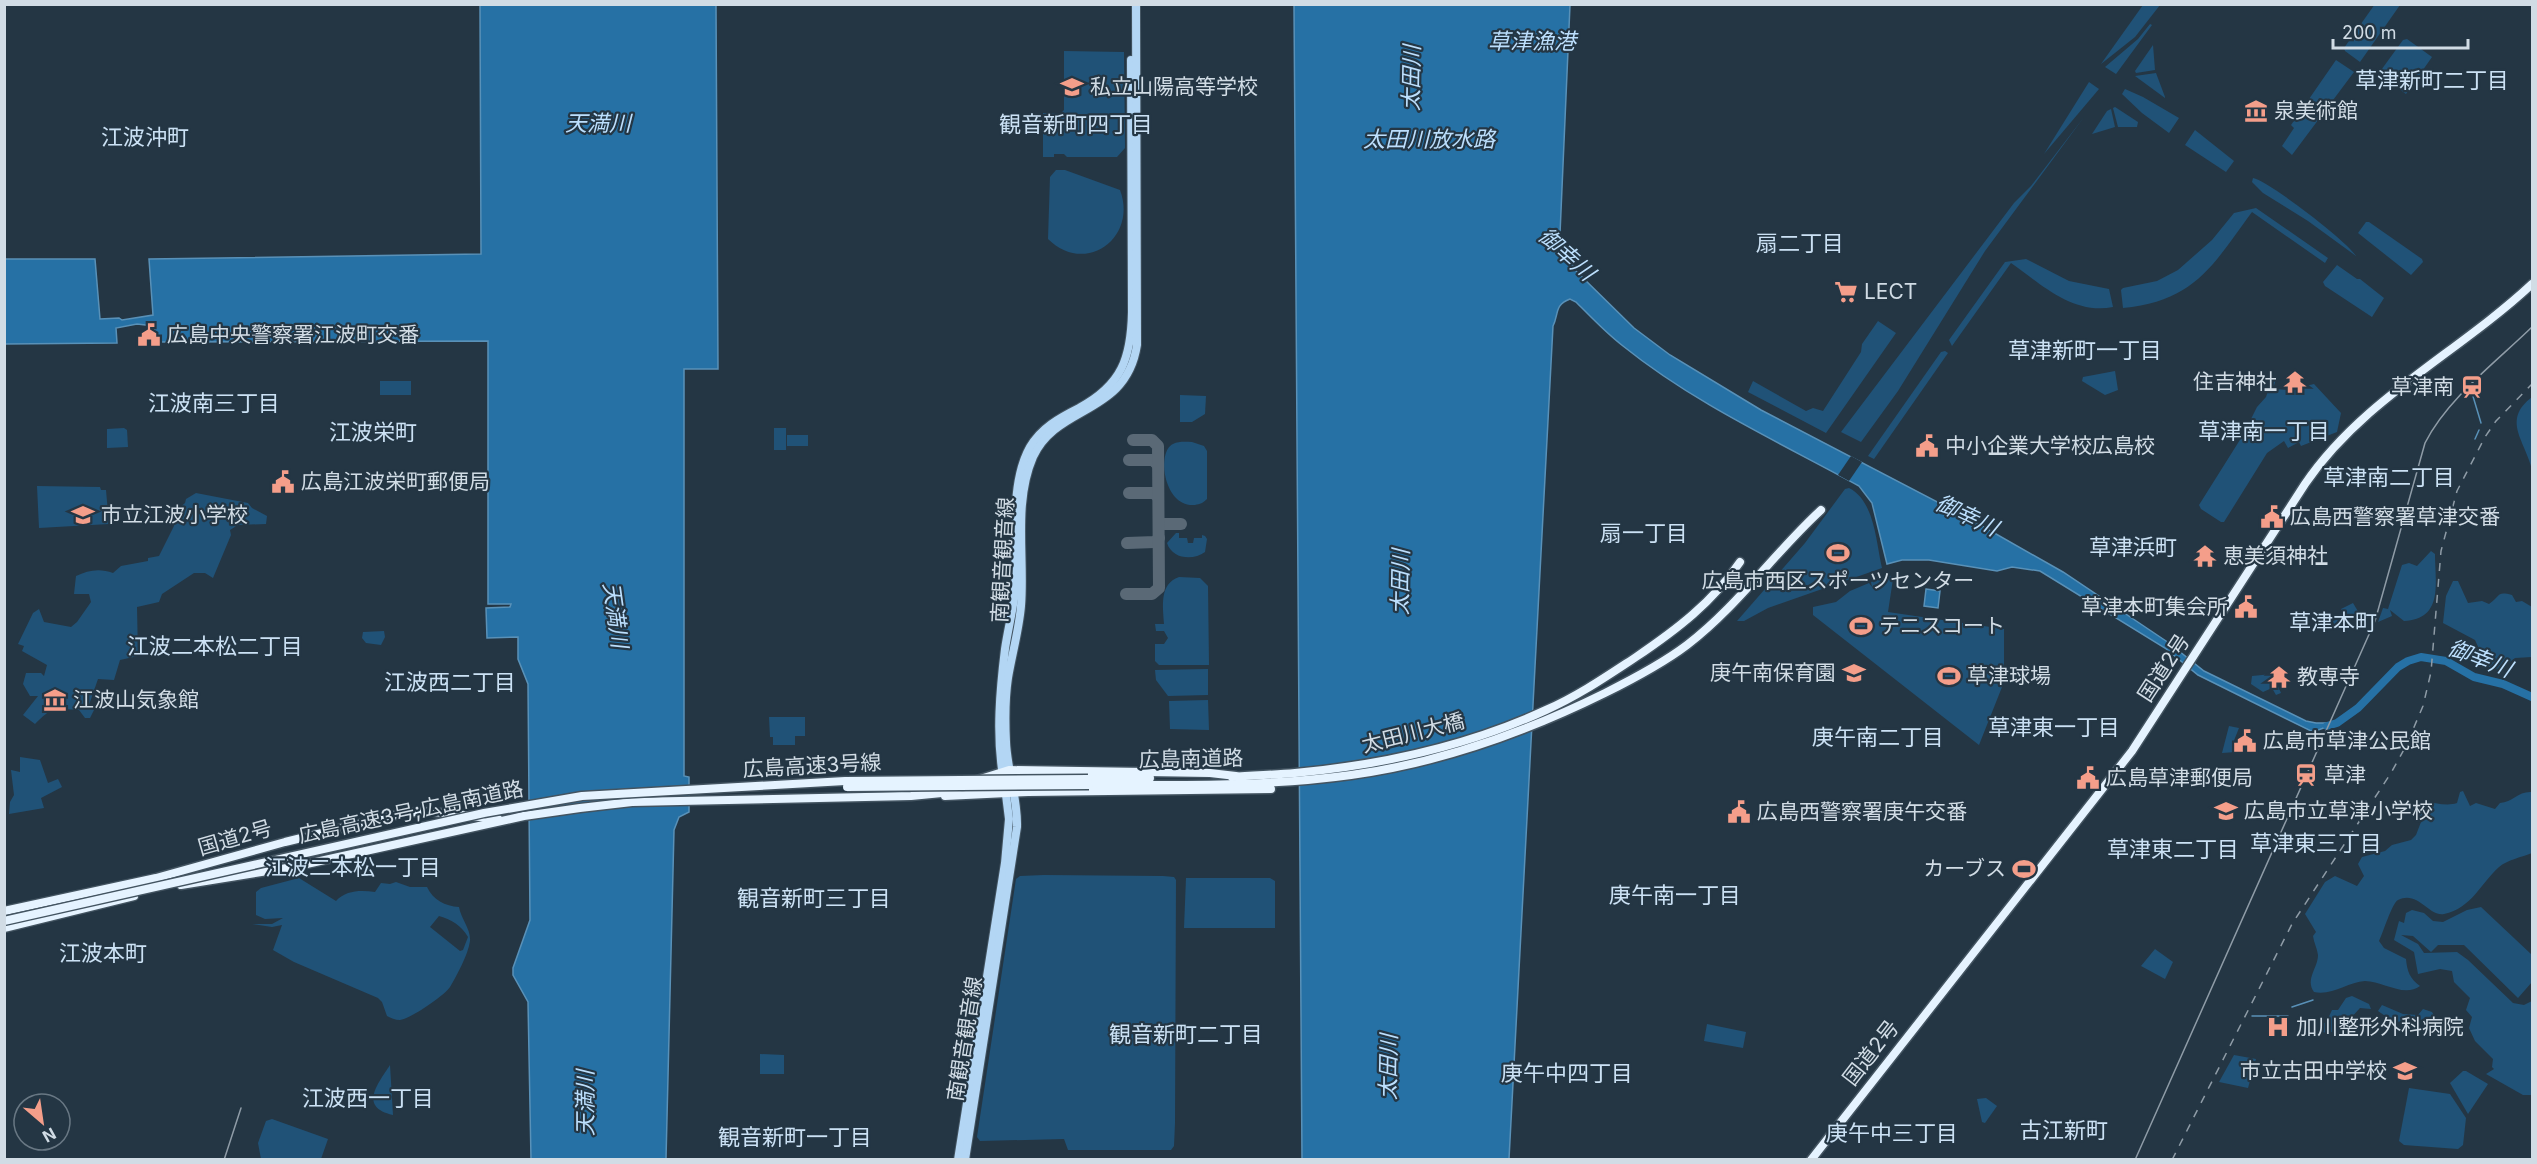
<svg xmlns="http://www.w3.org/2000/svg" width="2537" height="1164" font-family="Inter,'Noto Sans JP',sans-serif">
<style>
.green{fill:#205277;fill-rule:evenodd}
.water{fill:#2671a5;stroke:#5991b8;stroke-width:1.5}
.pier{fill:#243644}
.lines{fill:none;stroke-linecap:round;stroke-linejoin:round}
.stream{stroke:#5991b8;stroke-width:1.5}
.river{stroke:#2671a5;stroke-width:8}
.taxiway{stroke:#5a6976;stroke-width:12}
.major-casing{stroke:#435461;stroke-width:10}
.highway-casing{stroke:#435461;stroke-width:11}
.major{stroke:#b3d6f4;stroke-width:8}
.highway{stroke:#e5f3ff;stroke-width:8}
.tram{stroke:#8f9ca7;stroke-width:1.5}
.rail{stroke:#8f9ca7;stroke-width:1.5;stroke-dasharray:8 8;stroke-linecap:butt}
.highway-bridge-casing{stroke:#435461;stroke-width:11;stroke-linecap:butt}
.highway-bridge{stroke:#e5f3ff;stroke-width:8}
.labels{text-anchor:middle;stroke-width:4.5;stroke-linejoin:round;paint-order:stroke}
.poi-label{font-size:21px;fill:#d1dce5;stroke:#243644;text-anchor:start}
.street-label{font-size:21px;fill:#d1dce5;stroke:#243644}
.water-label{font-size:22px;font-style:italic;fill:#bcdffd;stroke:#243644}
.neighbourhood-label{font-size:22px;fill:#cbe1f4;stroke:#243644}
</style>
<rect width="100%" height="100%" fill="#243644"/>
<g class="green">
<polygon points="2375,4 2400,5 2360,62 2345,51 2344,48"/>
<polygon points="2143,5 2160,5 2135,37 2101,64"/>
<polygon points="2150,24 2152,25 2116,74 2105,67 2138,39"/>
<polygon points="2407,39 2432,57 2406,94 2379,75 2379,73 2403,40"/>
<polygon points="2153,45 2155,70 2136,73 2135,71"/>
<polygon points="1064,51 1124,52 1125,148 1117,157 1067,157 1064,154 1054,154 1054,157 1043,157 1043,113 1060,114 1064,110"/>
<polygon points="2336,60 2354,72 2292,155 2282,146 2294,128 2291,125"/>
<polygon points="2156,73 2165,97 2165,98 2135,76"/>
<polygon points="2089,82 2099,89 2044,154"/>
<polygon points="2125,89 2143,97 2179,118 2169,133 2142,113 2122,94"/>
<polygon points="2115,107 2138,122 2137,127 2118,127 2113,108"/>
<polygon points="2111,109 2115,127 2092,134 2107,111"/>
<polygon points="2084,117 1985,251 1898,391 1861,442 1841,432 2014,203 2031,186"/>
<polygon points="2195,130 2234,161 2226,172 2185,145"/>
<path d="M1056,170H1065L1120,190C1138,238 1085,276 1048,239L1050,177Z"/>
<path d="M2253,178C2269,181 2349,243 2356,256L2308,221L2263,193L2252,182Z"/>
<path d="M2256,208L2328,258L2325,263L2252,212C2213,265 2195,301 2123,308L2121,290L2123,288L2157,281L2178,270L2212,240L2234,213Z"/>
<polygon points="2366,222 2369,222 2422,259 2423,262 2411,275 2358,233"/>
<path d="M2026,259L2069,281L2109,289L2113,307C2073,315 2041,284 2011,263L1952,346L1949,340L2005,262Z"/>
<polygon points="2337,265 2357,279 2360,279 2384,298 2372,317 2325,286 2323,282"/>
<polygon points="1878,321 1896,333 1826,433 1748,392 1753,381 1806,411 1813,408 1823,411 1861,352 1862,344"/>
<polygon points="1945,351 1948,353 1874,459 1868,456 1941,352"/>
<polygon points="2115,371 2118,390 2105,395 2082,381 2083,377"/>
<polygon points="2272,379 2276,379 2273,389 2289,390 2314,384 2341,413 2337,432 2301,446 2299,442 2288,448 2284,441 2267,453 2224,522 2221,522 2201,509 2199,505 2243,435 2257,407 2266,397"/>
<rect x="380" y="381" width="31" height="14"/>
<polygon points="1180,395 1206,396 1205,414 1192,422 1180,422"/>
<path d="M2532,397V469C2524,439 2502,420 2532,397Z"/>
<polygon points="124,428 127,430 128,447 107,448 107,429"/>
<rect x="774" y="428" width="12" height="22"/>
<rect x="787" y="435" width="21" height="11"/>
<path d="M1192,442L1204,446L1207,451V499C1203,503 1200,504 1195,505C1164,508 1156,452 1173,444C1179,441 1186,442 1192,442Z"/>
<polygon points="37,486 100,487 101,490 106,490 109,524 39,528"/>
<path d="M1849,488C1875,501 1876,543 1882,568L1768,608L1744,621H1737L1805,543L1845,489Z"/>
<path d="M196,493L248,503L252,508L267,516L266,524L238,525L230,530L231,535L213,578L205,573H194L162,594L159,602L137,607L138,656L120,660L114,680L98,679L89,705L94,710L90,718H85L79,710C54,709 55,704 35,724L23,715L38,696H30L23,684L26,673H41L44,676L47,665L22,651L24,646L18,644L33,613L39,609L44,622L71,627L77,622L91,602L89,594H74L76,576C88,570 100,568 113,573L121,566L148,561V558L159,556L174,526L172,514L185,503L186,499Z"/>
<path d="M1176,533H1179V538H1187L1188,543H1193L1194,538H1202V535L1205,536L1207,539L1205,552C1193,561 1172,559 1167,543Z"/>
<path d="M2431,551L2435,554C2435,583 2444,619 2404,621L2390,610L2392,616L2378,622L2383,608L2388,609L2402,565L2409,563L2417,566Z"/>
<polygon points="1887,572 1893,579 1888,612 2004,629 2004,682 1979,745 1813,615 1813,607 1836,602 1850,591 1869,583 1872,587 1871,582 1883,577"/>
<path d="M1179,577L1200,578L1208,586L1209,665H1159L1155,661V644H1164L1168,638L1164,631H1156L1155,624H1164C1163,606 1159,584 1179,577Z"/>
<path d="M2453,581H2458L2468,603L2482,601L2489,604C2501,596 2496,591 2512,595L2516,602L2522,601L2532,607V657L2515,658L2503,667L2496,669L2490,668L2485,662L2475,640L2443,623L2446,596Z"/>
<polygon points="2353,603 2365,623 2360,624 2357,616 2346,620 2346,624 2335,627 2333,621 2344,617 2341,609"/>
<polygon points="384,631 385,637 381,645 366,643 362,638 363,632"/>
<polygon points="1208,669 1208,695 1168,696 1156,680 1155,670"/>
<polygon points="2272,674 2275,687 2278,686 2281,693 2276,695 2272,688 2263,692 2251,684 2252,676"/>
<polygon points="1208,700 1209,730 1170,729 1169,701"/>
<polygon points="769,717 805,717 805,736 795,736 795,745 773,745 773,737 770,737"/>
<polygon points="2229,726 2239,728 2233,743 2238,745 2236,752 2222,753"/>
<polygon points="20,757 40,760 48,783 58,779 62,787 41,798 44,808 9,814 10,802 14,795 11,770 20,772"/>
<path d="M2463,791L2470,806L2476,803L2495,809L2500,803C2513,802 2518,791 2532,792V853C2522,857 2507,860 2499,867C2480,884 2472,908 2444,914C2429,917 2418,890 2398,900C2392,903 2383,933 2379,941L2384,948L2406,959C2407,971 2410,979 2420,986C2404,998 2383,981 2365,981C2348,982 2332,996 2314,992C2305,979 2318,968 2318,955C2317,948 2314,943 2313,936L2316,932L2305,914L2325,882L2335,876L2357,886L2364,876L2358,864L2362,857L2385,851L2392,845L2411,840L2416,835L2421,822L2409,810C2421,793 2439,809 2457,803L2460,792Z"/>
<polygon points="1044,875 1163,876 1174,877 1176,880 1175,1123 1174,1146 1171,1150 1068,1150 1064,1139 980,1141 977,1137 1016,879 1020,876"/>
<path d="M299,878L336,901C346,890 361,890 375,892L381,883L390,884L396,882L410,887H427C433,900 445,906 459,907C461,919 471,929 470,941C468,955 457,975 450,987C444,996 410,1019 400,1020C395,1020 391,1018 387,1016L382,1002L378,998L294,962L273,950L282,925L272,927L252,924H272L283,918L265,919L256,915V892L261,888ZM439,916C452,920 461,925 468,937L463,950L460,951L430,927Z"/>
<polygon points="1186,878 1270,878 1275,881 1275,928 1184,928"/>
<polygon points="2481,907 2532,955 2532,982 2518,998 2464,945 2438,945 2431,952 2413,936 2401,935 2418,944 2424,953 2457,952 2468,960 2513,1003 2524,1005 2532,1001 2532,1095 2523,1095 2486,1074 2494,1069 2492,1067 2493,1059 2475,1041 2469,1028 2472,1017 2466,1010 2470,998 2454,982 2452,971 2440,969 2418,974 2414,952 2394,940 2399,921 2404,923 2406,913 2412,910 2424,913 2433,921 2443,922 2467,910"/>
<polygon points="2155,949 2173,962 2165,979 2141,966"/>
<path d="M2352,996L2369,1004L2371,1009L2360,1008C2348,1020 2338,1038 2319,1031L2322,1023H2326L2332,1010H2338L2346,998Z"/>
<polygon points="2382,1005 2403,1014 2418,1015 2423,1009 2432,1012 2436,1019 2394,1022 2378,1011"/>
<polygon points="1707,1024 1746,1032 1743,1048 1704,1041"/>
<polygon points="760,1054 784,1055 784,1074 760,1074"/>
<polygon points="2234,1055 2256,1059 2248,1088 2219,1082"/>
<path d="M390,1065L393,1115C359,1107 377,1085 390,1065Z"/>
<polygon points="2463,1071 2466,1071 2488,1084 2468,1114 2450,1083"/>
<polygon points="2409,1088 2450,1094 2466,1118 2463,1145 2458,1149 2404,1145 2399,1141"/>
<polygon points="1986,1098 1997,1106 1985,1123 1982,1122 1977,1099"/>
<polygon points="272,1119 328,1139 321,1159 261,1159 258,1143 266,1121"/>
</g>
<g class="water">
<polygon points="480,5 716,5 718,369 684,369 684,776 689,777 689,812 679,817 674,830 666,1159 531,1159 528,1002 513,975 513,968 530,920 528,684 518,659 518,637 487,638 486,608 510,607 511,604 488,604 488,341 155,342 154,326 137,324 116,328 117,343 5,344 4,259 95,259 100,319 119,318 122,320 153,315 149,259 481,254"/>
<path d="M1294,5H1570L1560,234L1563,248L1576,271L1634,328L1670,355L1761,410L1968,518L2063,572L2169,643L2204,671L2306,721L2316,723H2337L2313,732L2198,675L2165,648L2040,571L2012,567L1997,571L1929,560H1902L1887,564L1872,503L1859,486C1779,442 1695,404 1623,346C1606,333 1591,317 1576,302L1570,299C1554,305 1559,314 1553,326L1509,1159H1302Z"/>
<polygon points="1926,589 1940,591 1938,608 1924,606"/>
</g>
<polygon class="pier" points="1851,456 1862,462 1849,481 1838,475"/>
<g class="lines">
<g class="stream">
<polyline points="2472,393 2481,423"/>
<polyline points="2475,439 2479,430"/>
<polyline points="2292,1007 2313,1000"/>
<polyline points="2252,1016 2288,1016"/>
</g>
<polyline class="river" points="2327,726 2337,723 2358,708 2398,667 2408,661 2421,657 2446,661 2474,677 2503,684 2532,697"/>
<g class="taxiway">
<polyline points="1129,460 1153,460 1158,465"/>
<polyline points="1129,493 1154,493 1158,497"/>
<polyline points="1159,524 1181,524"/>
<polyline points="1127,543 1155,542 1159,538"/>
<polyline points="1126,594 1152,594 1159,588 1158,446 1152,440 1133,440"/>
</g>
<g class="major-casing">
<g id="major">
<path d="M1003,776C996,734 1000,690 1005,649C1008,629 1013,610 1015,591C1018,547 1008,486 1030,447C1041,428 1059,418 1079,408C1122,385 1131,358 1132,312L1131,60"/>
<polyline points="958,1160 1005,863 1009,819 1005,787"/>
<path d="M965,1160L1017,827C1018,798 1007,770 1006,742C1005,721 1005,698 1008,678C1012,654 1019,630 1021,606C1025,558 1013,503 1033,457C1057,404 1126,416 1137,345L1136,4"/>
</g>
</g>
<g class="highway-casing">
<g id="highway">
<path d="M1232,777C1253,775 1274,775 1295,773C1381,765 1468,746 1546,710C1578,696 1607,676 1636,657C1676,630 1713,602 1740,562"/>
<polyline points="1088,779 1150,778"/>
<polyline points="977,780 1009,770 1210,773 1236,776"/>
<path d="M1089,785C1177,785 1265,787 1351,775C1439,763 1526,732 1605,693C1633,679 1662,664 1687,645C1738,606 1774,553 1821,510"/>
<polyline points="945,796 1028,792 1271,789"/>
<polyline points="181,885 293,867 524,816 580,808 632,802 911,796 942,793 963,787"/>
<polyline points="4,911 156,878 285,842 400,814 425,811 498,819"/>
<polyline points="4,928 134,896"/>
<path d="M1811,1160L2132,751L2305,484C2363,399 2458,353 2532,284"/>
</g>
</g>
<use href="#major" class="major"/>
<use href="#highway" class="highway"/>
<g class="tram">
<polyline points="224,1160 241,1108"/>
<path d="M2135,1160L2375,621L2425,443C2447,399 2497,361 2532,327"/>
</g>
<polyline class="rail" points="2172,1160 2292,924 2391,773 2406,746 2423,706 2431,672 2441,551 2457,491 2485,437 2496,421 2532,384"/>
<g class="highway-bridge-casing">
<g id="highway-bridge">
<polyline points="847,787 1089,785"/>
<polyline points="4,921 484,813 582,796 845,781 1088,779"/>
</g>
</g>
<use href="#highway-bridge" class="highway-bridge"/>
</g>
<defs>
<g id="school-bare" transform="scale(1.8)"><path d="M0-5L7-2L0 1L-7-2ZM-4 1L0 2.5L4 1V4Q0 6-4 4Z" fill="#f49e8a" stroke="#243644" stroke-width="2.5" paint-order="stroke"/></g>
<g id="museum-bare" transform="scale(1.8)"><path d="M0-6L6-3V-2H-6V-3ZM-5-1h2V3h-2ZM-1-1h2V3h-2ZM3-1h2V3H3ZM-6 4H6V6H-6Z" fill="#f49e8a" stroke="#243644" stroke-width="2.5" paint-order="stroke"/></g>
<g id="supermarket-bare" transform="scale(1.8)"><path d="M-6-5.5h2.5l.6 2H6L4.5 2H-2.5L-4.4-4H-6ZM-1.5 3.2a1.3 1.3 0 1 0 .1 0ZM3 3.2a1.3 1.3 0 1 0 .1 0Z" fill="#f49e8a" stroke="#243644" stroke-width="2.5" paint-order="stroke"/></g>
<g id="civic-bare" transform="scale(1.8)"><path d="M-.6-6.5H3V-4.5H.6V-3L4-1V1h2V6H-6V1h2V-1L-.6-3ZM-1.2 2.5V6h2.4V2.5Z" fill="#f49e8a" stroke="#243644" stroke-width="2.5" paint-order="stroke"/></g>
<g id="temple-bare" transform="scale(1.8)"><path d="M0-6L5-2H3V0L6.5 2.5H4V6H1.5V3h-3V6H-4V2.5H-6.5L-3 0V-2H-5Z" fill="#f49e8a" stroke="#243644" stroke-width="2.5" paint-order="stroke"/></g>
<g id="station-bare" transform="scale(1.8)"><path d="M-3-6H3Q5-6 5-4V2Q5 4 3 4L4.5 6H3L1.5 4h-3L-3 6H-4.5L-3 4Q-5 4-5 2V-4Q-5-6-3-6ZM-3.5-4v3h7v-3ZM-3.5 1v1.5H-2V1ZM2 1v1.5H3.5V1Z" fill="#f49e8a" stroke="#243644" stroke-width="2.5" paint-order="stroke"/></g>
<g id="stadium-bare" transform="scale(1.8)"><path d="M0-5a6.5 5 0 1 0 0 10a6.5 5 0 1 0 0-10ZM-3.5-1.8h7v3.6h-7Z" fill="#f49e8a" stroke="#243644" stroke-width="2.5" paint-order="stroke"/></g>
<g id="hospital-bare" transform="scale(1.8)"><path d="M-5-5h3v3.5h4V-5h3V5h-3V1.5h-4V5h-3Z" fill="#f49e8a" stroke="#243644" stroke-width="2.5" paint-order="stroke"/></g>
</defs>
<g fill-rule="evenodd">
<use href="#school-bare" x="1072" y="87"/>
<use href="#museum-bare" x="2256" y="111"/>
<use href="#supermarket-bare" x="1846" y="292"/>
<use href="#civic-bare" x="149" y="335"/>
<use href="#temple-bare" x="2295" y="382"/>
<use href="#station-bare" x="2472" y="387"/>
<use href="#civic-bare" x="1927" y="446"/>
<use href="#civic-bare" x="283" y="482"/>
<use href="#school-bare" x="83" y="515"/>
<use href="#civic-bare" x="2272" y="517"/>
<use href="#stadium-bare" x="1838" y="553"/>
<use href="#temple-bare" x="2205" y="556"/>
<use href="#civic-bare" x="2246" y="607"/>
<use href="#stadium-bare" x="1861" y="626"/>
<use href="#school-bare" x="1854" y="673"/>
<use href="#stadium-bare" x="1949" y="676"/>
<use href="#temple-bare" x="2279" y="677"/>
<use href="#museum-bare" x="55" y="700"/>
<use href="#civic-bare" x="2245" y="741"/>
<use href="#station-bare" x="2306" y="775"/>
<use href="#civic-bare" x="2088" y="778"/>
<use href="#school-bare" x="2226" y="811"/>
<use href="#civic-bare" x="1739" y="812"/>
<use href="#stadium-bare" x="2024" y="869"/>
<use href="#hospital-bare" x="2278" y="1027"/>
<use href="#school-bare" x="2405" y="1071"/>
</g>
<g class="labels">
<g class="poi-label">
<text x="1090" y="94">私立山陽高等学校</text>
<text x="2274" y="118">泉美術館</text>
<text x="1864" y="299">LECT</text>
<text x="167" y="342">広島中央警察署江波町交番</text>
<text x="2277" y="389" text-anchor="end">住吉神社</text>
<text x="2454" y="394" text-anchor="end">草津南</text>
<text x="1945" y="453">中小企業大学校広島校</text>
<text x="301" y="489">広島江波栄町郵便局</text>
<text x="101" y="522">市立江波小学校</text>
<text x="2290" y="524">広島西警察署草津交番</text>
<text x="2223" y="563">恵美須神社</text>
<text x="1838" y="588" text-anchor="middle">広島市西区スポーツセンター</text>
<text x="2228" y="614" text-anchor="end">草津本町集会所</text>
<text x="1879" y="633">テニスコート</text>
<text x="1836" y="680" text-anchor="end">庚午南保育園</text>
<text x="1967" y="683">草津球場</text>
<text x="2297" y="684">教専寺</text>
<text x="73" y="707">江波山気象館</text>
<text x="2263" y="748">広島市草津公民館</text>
<text x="2324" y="782">草津</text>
<text x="2106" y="785">広島草津郵便局</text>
<text x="2244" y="818">広島市立草津小学校</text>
<text x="1757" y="819">広島西警察署庚午交番</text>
<text x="2006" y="876" text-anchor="end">カーブス</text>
<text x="2296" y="1034">加川整形外科病院</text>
<text x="2387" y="1078" text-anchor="end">市立古田中学校</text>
</g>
<g class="street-label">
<text transform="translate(1003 560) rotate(-87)" y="7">南観音観音線</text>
<text transform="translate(2164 668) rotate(-57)" y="7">国道2号</text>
<text transform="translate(1413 733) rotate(-14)" y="7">太田川大橋</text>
<text transform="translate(1191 759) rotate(-1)" y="7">広島南道路</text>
<text transform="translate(812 766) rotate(-3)" y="7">広島高速3号線</text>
<text transform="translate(411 812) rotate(-12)" y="7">広島高速3号;広島南道路</text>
<text transform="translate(235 838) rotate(-16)" y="7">国道2号</text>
<text transform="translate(965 1039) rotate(-81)" y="7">南観音観音線</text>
<text transform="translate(1871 1053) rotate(-52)" y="7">国道2号</text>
</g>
<g class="water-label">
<text x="1532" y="49">草津漁港</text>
<text transform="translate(1411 78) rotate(-89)" y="8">太田川</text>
<text x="598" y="131">天満川</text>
<text x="1429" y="147">太田川放水路</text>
<text transform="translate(1567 254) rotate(42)" y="8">御幸川</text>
<text transform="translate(1967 515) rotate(25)" y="8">御幸川</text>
<text transform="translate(1400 582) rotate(-89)" y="8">太田川</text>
<text transform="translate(616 615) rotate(82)" y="8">天満川</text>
<text transform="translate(2480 658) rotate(21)" y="8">御幸川</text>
<text transform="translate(1388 1067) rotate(-89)" y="8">太田川</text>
<text transform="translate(585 1103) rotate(-90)" y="8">天満川</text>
</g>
<g class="neighbourhood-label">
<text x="2432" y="88">草津新町二丁目</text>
<text x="1076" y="132">観音新町四丁目</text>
<text x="145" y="145">江波沖町</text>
<text x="1800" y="251">扇二丁目</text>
<text x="2085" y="358">草津新町一丁目</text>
<text x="214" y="411">江波南三丁目</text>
<text x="2264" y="439">草津南一丁目</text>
<text x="373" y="440">江波栄町</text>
<text x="2389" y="485">草津南二丁目</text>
<text x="1644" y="541">扇一丁目</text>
<text x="2133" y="555">草津浜町</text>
<text x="2333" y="630">草津本町</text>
<text x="215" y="654">江波二本松二丁目</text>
<text x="450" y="690">江波西二丁目</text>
<text x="2054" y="735">草津東一丁目</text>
<text x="1878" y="745">庚午南二丁目</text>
<text x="2316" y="851">草津東三丁目</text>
<text x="2173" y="857">草津東二丁目</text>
<text x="353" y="875">江波二本松一丁目</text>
<text x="1675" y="903">庚午南一丁目</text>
<text x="814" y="906">観音新町三丁目</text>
<text x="103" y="961">江波本町</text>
<text x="1186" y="1042">観音新町二丁目</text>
<text x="1567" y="1081">庚午中四丁目</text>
<text x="368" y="1106">江波西一丁目</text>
<text x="2064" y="1138">古江新町</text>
<text x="1892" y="1141">庚午中三丁目</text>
<text x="795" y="1145">観音新町一丁目</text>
</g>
</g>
<rect width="2537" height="1164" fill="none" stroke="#d1dce5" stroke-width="12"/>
<g transform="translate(42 1122) rotate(151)"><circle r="28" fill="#243644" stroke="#697884" stroke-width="1.5"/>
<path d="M0-4.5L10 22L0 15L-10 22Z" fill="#f49e8a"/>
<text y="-9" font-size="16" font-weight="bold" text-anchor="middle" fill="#d1dce5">N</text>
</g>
<path d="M2333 39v9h135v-9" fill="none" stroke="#d1dce5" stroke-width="3"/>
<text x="2342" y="39" font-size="18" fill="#d1dce5" stroke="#243644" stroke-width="4.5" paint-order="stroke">200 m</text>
</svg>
